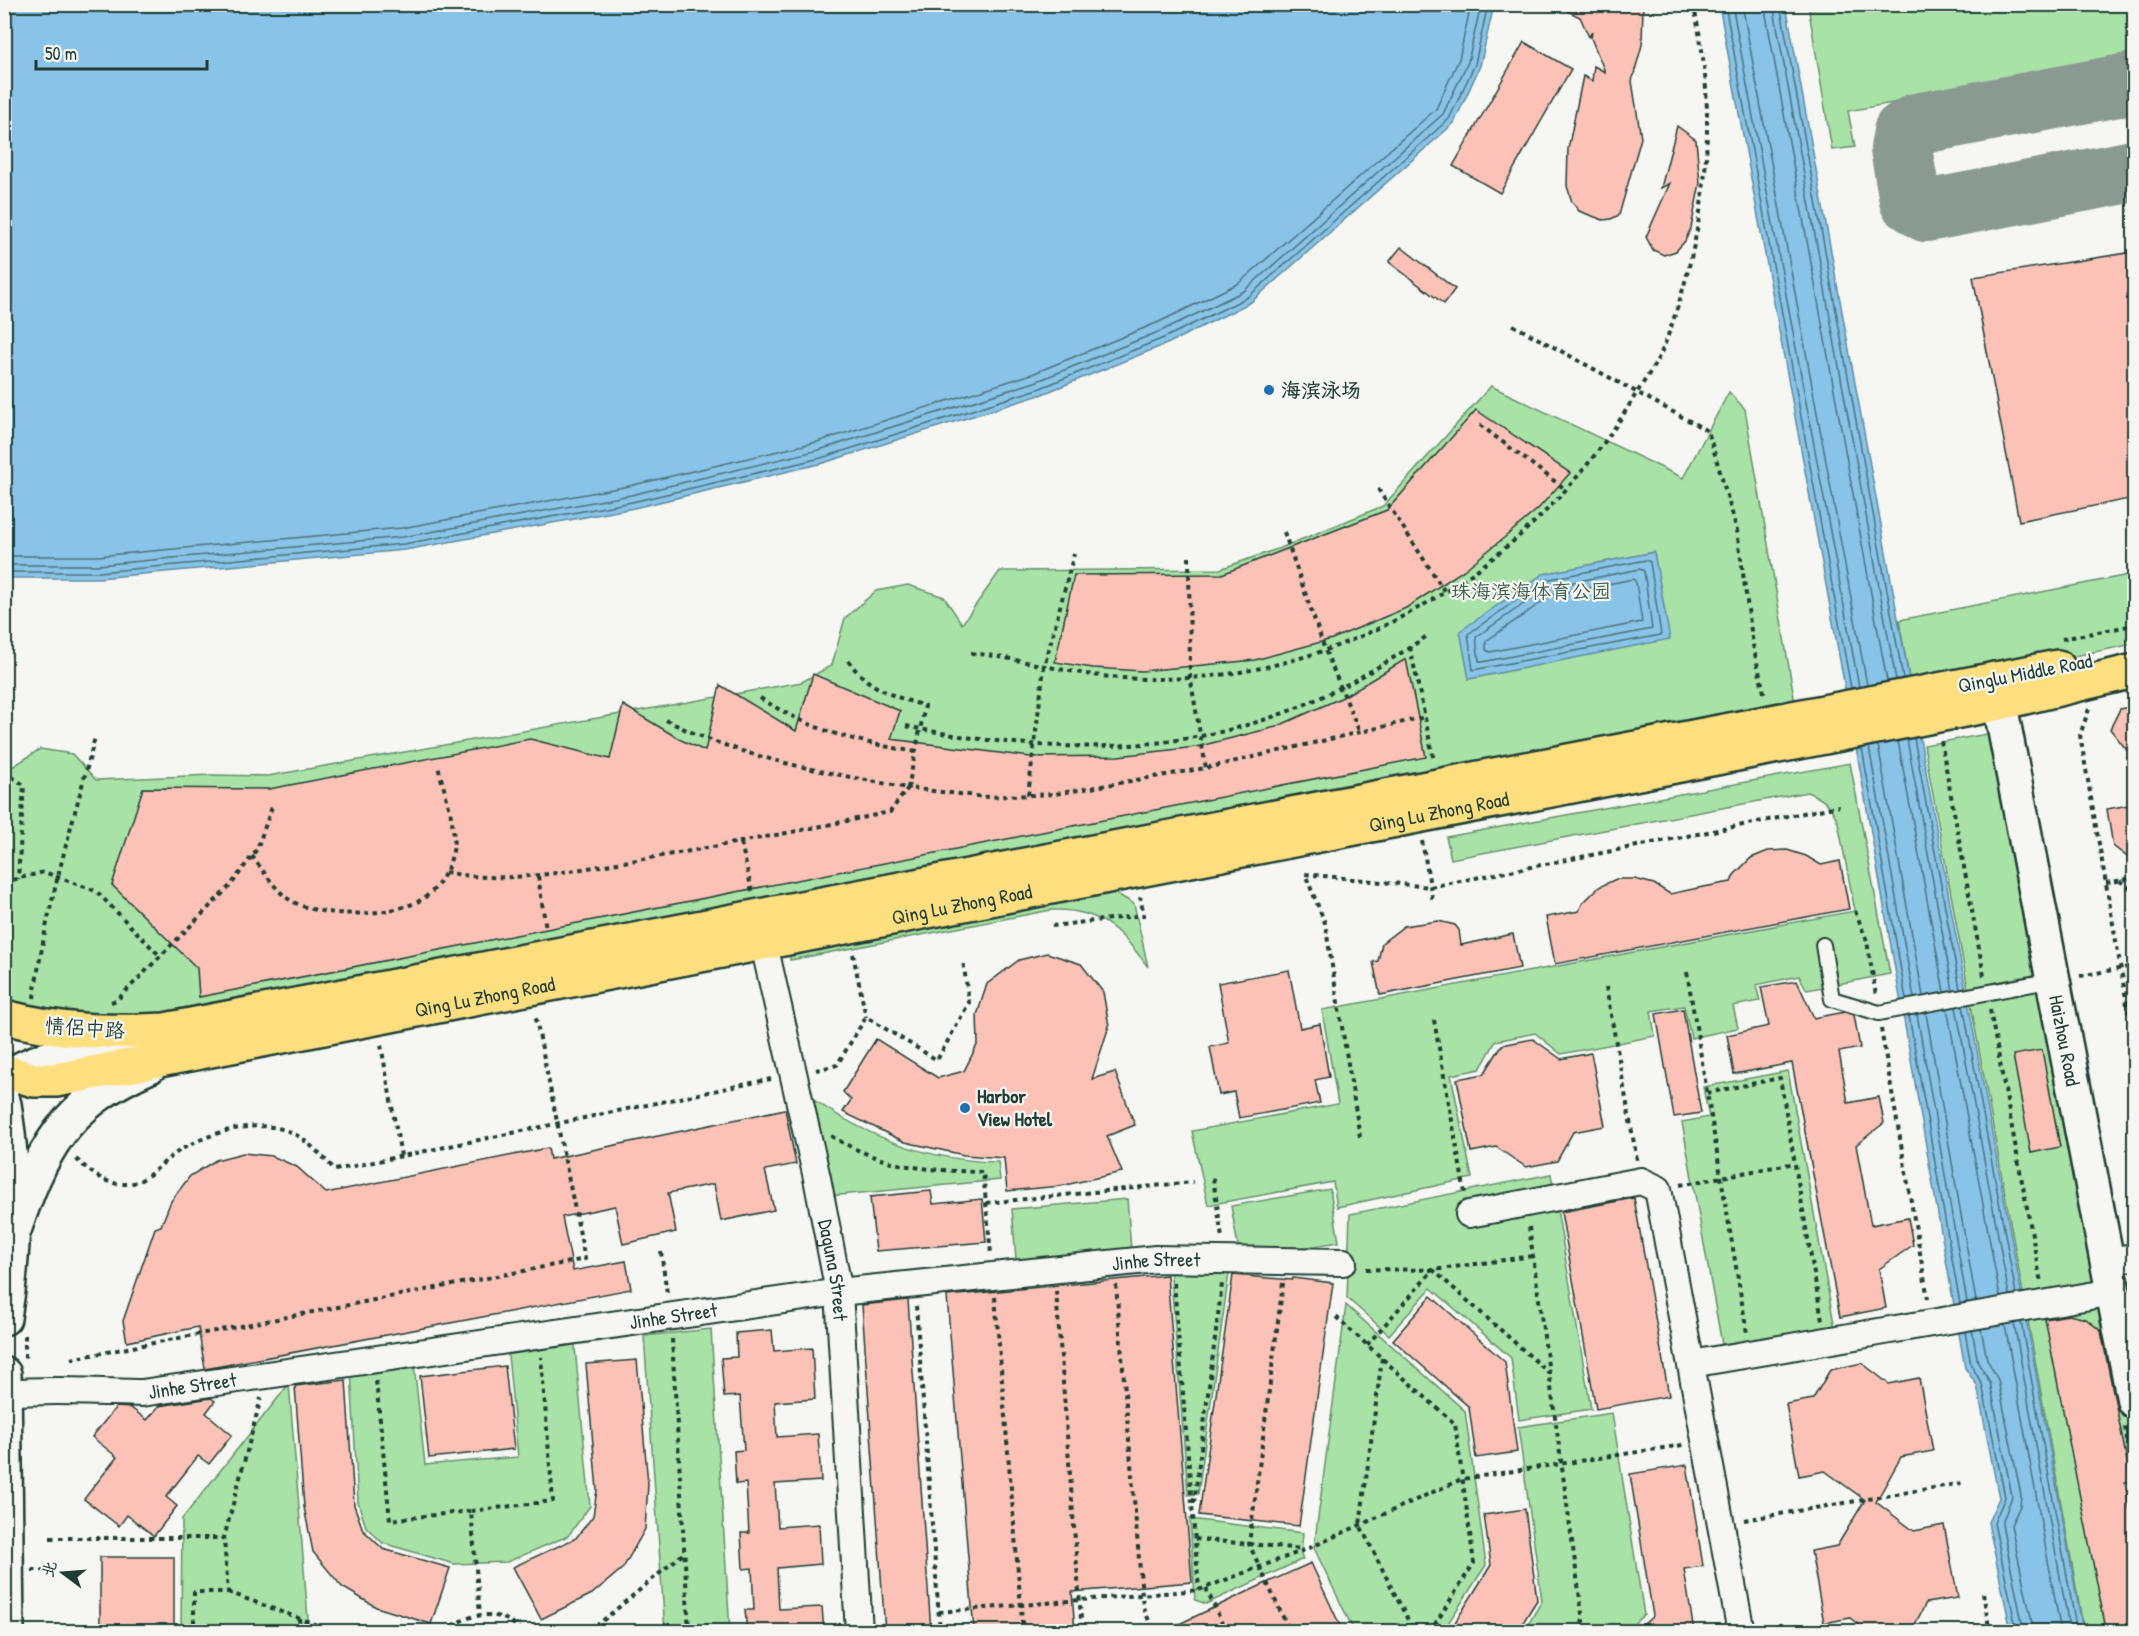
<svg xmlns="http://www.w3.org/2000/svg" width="2139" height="1636" font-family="'Patrick Hand','LXGW WenKai TC',sans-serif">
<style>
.green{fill:#a9e2a6;stroke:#64906d;stroke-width:1.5}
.water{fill:#89c3e8;stroke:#5f8da0;stroke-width:1.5}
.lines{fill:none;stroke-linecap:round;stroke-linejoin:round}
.shore{stroke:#49737c;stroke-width:1.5}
.taxiway{stroke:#8a9a93;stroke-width:62}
.building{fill:#fdc2b7;stroke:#1f3d34;stroke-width:1.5}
.lane-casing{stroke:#1f3d34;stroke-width:18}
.street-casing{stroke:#1f3d34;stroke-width:30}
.secondary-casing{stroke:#1f3d34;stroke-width:38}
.highway-casing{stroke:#1f3d34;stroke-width:38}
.path{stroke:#1f3d34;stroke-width:4;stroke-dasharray:4.5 4.5;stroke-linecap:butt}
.lane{stroke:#f6f6f2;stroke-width:14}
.street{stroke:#f6f6f2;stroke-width:26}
.secondary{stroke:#f6f6f2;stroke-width:33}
.highway{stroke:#fedf80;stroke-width:33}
.poi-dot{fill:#1f6fb2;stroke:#f6f6f2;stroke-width:2}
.labels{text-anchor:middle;stroke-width:4.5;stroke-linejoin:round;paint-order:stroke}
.poi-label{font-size:20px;font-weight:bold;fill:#1f3d34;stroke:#f6f6f2;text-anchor:start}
.park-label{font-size:20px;fill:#3b5e4b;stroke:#f6f6f2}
.street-label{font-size:20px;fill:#1f3d34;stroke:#f6f6f2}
</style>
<rect width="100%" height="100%" fill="#f6f6f2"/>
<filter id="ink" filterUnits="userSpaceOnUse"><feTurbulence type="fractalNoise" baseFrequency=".0167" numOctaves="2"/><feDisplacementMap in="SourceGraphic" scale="12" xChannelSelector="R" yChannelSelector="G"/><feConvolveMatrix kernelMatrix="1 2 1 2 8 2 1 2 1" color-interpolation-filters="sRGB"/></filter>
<g filter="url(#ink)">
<g class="green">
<polygon points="1808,5 2134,5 2134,55 2119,62 1848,111 1855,147 1832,150"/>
<polygon points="1491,386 1683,478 1729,392 1745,409 1796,709 196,1016 78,1025 5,1010 5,764 14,766 40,749 72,754 96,780 212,775 268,776 802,682 832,665 845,618 876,591 908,585 944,597 962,624 1000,571 1220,569 1283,547 1383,506"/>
<polygon points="2134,574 2134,644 1911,689 1899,620"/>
<polygon points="1987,734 2049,963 2134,1404 2134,1631 2084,1631 1924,745"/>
<path d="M1850,763L1890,974L1807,990L1799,976L1756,985L1760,1001L1733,1006L1738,1028L1691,1038L1684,1006L1651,1011L1655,1036L1561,1054L1535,1033L1496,1041L1480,1069L1451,1075L1472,1178L1337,1207L1333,1182L1208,1205L1192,1131L1338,1104L1322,1010L1855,911L1838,822C1831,805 1824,799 1807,792L1451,859L1446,837Z"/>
<path d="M1114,892L1134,904L1148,967C1121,930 1099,908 1051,910L790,960V954Z"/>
<polygon points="1788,1071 1835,1329 1723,1350 1682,1122 1709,1117 1703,1087"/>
<path d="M807,1095C864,1136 928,1161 998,1162L1000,1180L829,1196Z"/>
<polygon points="1551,1174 1591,1409 1519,1420 1511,1358 1431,1288 1389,1335 1347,1298 1350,1214"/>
<polygon points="1330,1189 1339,1242 1240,1258 1231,1206"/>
<polygon points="1127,1199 1131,1250 1016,1260 1012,1209"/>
<polygon points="1170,1265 1230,1266 1198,1494 1188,1495"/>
<polygon points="1346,1305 1465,1411 1486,1565 1443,1631 1354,1631 1314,1548"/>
<polygon points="711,1329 730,1631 665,1631 644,1336"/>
<polygon points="574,1337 590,1506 568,1536 507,1562 454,1564 383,1543 366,1527 358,1502 351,1370 414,1364 425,1465 518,1457 507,1345"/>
<polygon points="289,1384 309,1631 181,1632 182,1519"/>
<polygon points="1612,1413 1644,1615 1625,1631 1524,1631 1542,1601 1518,1427"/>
<polygon points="1190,1519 1303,1533 1301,1554 1303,1559 1206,1604 1195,1600"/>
</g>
<g class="water">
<polygon points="5,4 1494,4 1494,5 1480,66 1454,123 1251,302 1169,343 1040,395 823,463 634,508 405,550 99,578 5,578"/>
<polygon points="1719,5 1786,5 2083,1631 2011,1631 1988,1522 1999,1498 1977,1385 1965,1368 1858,758"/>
<polygon points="1654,552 1670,639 1469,679 1460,631 1543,574"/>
<polygon points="482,1626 504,1631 464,1631"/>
</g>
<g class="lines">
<g class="shore">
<polyline points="1725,4 1851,688"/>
<polyline points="1732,4 1859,687"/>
<polyline points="1742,4 1867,685"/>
<polyline points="1764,4 1887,681"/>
<polyline points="1773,4 1896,680"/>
<polyline points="1780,4 1903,678"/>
<polyline points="4,556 98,556 402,528 629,486 817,442 1032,374 1159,322 1239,283 1436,109 1459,59 1471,4"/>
<polygon points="1646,560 1650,562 1661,635 1473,670 1468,634 1545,580"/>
<polyline points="4,565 98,565 403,537 631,495 819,450 1035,382 1163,330 1244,291 1443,114 1468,62 1481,4"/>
<polygon points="1640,569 1644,571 1652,629 1482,662 1479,661 1476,637 1548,587"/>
<polyline points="4,572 99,572 404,544 632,502 821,458 1038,389 1166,337 1248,297 1449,119 1475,64 1488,4"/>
<polygon points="1633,579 1636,582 1642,622 1490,652 1486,650 1486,641 1552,595"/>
<polyline points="1914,738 1960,989"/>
<polyline points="1907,739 1953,991"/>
<polyline points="1898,741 1944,992"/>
<polyline points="1878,745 1923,996"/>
<polyline points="1869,747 1914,998"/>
<polyline points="1862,748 1906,999"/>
<polyline points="1963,1005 2016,1294"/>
<polyline points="1956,1007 2009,1295"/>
<polyline points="1947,1008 2000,1297"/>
<polyline points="1926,1013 1976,1301"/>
<polyline points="1917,1014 1967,1302"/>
<polyline points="1909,1016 1960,1304"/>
<polyline points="2021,1322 2077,1632"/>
<polyline points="2014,1323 2070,1632"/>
<polyline points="2005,1325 2061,1632"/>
<polyline points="1981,1329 1987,1359 1998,1380 2021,1495 2020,1506 2011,1525 2034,1632"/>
<polyline points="1972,1330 1978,1363 1990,1382 2012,1496 2002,1524 2024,1632"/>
<polyline points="1965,1332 1971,1365 1982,1384 2005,1497 1994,1523 2017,1632"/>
</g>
<polyline class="taxiway" points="2134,83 1917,124 1904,132 1901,149 1910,200 1926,211 2134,171"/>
</g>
<g class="building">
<polygon points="1553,4 1643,4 1642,45 1632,81 1641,138 1619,215 1611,219 1603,220 1579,211 1572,202 1567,186 1568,149 1583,76 1592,81 1594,66 1605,72 1591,38 1592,32 1589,37 1580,17"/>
<polygon points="1524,42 1571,69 1500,193 1453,166"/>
<polygon points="1677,126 1696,140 1700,183 1691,228 1685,241 1676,251 1664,255 1653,250 1646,237 1670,183 1661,188"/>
<polygon points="1401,247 1455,289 1444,304 1389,262"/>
<polygon points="2134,252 2134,498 2019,521 1973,277"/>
<polygon points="1476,410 1570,473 1538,509 1505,537 1464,570 1406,608 1332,639 1255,660 1142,671 1093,668 1055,662 1074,575 1222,574 1387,510"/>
<polygon points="1406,659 1426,757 199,997 197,968 112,885 143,788 269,789 530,739 610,759 623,705 681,740 705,751 720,685 796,731 813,674 900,711 891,739 1031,757 1118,756 1196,747 1276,727 1343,697"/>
<polygon points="2134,706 2134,759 2110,729 2120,709"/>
<polygon points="2134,804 2134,862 2113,846 2107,809"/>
<polygon points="1787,850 1806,856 1821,865 1840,861 1849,909 1555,964 1546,917 1579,911 1582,904 1599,887 1616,879 1635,879 1654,884 1670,894 1698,888 1731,882 1734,875 1751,858 1768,851"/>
<polygon points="1438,921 1455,925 1459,930 1461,945 1513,934 1520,968 1380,995 1373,962 1378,961 1382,943 1404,926"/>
<polygon points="1047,953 1081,964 1103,992 1109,1026 1092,1079 1115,1072 1135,1125 1107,1136 1122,1172 1061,1186 1007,1191 1004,1158 964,1155 905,1142 843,1112 851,1100 843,1092 876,1039 938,1078 964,1071 978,1043 977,1015 987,984 1019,960"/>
<polygon points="1289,970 1300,1028 1320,1024 1329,1077 1315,1080 1320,1103 1239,1118 1234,1092 1219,1095 1210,1047 1229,1043 1218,983"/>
<polygon points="1797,981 1814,1018 1845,1012 1854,1015 1860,1048 1839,1052 1848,1103 1879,1097 1884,1123 1856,1145 1871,1225 1908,1218 1913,1245 1879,1269 1886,1308 1840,1317 1792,1063 1734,1074 1727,1035 1769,1026 1761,987"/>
<polygon points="1683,1009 1701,1113 1674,1117 1656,1014"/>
<polygon points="1533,1039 1561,1059 1591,1053 1605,1126 1573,1132 1557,1161 1526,1167 1496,1147 1471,1152 1457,1079 1484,1074 1502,1045"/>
<polygon points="2042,1050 2060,1147 2031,1153 2013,1055"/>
<polygon points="785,1109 796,1164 765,1170 774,1210 721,1221 714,1184 668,1193 676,1232 623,1244 615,1206 562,1217 573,1271 626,1261 631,1289 205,1369 198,1327 127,1342 123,1321 155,1228 161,1226 171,1201 190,1176 216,1160 243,1153 272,1156 297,1167 326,1193 548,1148 550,1159"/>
<polygon points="931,1191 933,1204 982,1199 986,1242 876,1251 870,1197"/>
<polygon points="1634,1198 1669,1396 1596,1409 1561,1212"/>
<polygon points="1167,1275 1192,1582 1072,1592 1075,1632 974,1632 947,1296"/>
<polygon points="1233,1275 1292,1280 1293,1278 1333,1283 1299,1526 1199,1515"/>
<polygon points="1431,1296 1505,1362 1517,1452 1476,1458 1469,1407 1393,1340"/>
<polygon points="908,1300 931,1632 885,1632 862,1305"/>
<polygon points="2069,1315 2086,1319 2101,1331 2131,1481 2125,1482 2134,1531 2134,1623 2106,1629 2045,1319"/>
<polygon points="772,1330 774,1351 812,1348 815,1399 775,1402 777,1437 818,1434 821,1481 775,1484 778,1527 819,1524 821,1564 777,1568 779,1609 822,1607 824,1632 747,1632 745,1610 754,1610 752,1568 743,1569 741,1533 749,1533 746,1483 736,1484 734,1451 744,1450 740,1396 724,1397 721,1358 737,1357 736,1333"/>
<polygon points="637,1360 648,1484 645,1529 623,1568 592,1594 541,1619 513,1567 576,1538 593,1516 597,1490 586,1364"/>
<polygon points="1862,1363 1889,1384 1919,1378 1933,1451 1901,1457 1876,1502 1914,1531 1944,1525 1958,1598 1926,1603 1911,1632 1868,1632 1850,1618 1824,1623 1811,1551 1837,1546 1865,1500 1825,1471 1799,1476 1786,1404 1813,1399 1830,1370"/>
<polygon points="505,1366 514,1449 429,1458 420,1376"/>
<polygon points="346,1380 354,1505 363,1530 383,1549 450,1568 431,1624 376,1607 342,1587 313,1552 304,1507 295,1386"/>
<polygon points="211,1398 215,1401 206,1413 232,1435 209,1464 198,1456 166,1497 177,1506 154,1536 127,1515 119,1526 84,1499 117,1457 92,1437 116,1407 131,1408 147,1420 159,1406"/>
<polygon points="1687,1465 1703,1566 1684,1569 1694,1632 1635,1632 1653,1616 1630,1474"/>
<polygon points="1525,1509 1537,1600 1517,1632 1449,1632 1491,1565 1484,1515"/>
<rect x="100" y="1557" width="74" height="75"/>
<polygon points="1311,1563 1343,1632 1162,1632 1262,1585"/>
</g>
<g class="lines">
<g class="lane-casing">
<polyline id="lane" points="1823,945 1832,999 1879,1013 2053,980"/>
</g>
<g class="street-casing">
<g id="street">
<path id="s1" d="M760,927L817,1178L839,1292L859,1632"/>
<polyline points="1469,1214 1641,1181 1658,1189 1741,1632"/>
<polyline points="2107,1261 2134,1257"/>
<polyline points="1691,1364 2113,1292"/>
<path id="s2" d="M5,1393C51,1389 96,1392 142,1393L839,1292L1156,1259L1343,1262"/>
</g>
</g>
<g class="secondary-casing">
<g id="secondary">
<path id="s3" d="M1995,679L2134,1401"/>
<path d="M4,1083C25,1053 111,1049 147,1036"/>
<path d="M4,1104C15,1174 16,1248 4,1318"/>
<path d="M12,1236C41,1150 63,1104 150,1066"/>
<polyline points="4,1374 7,1632"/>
</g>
</g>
<g class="highway-casing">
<g id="highway">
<path d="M4,1017C63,1032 105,1033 165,1030L2058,667"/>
<path id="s4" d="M4,1071L34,1080H56L2000,703L2134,671"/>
</g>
</g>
<g class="path">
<polyline points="1513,325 1708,431 1737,530 1753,645 1765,697"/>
<polyline points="1480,425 1565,489"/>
<polyline points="1378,489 1445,592"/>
<polyline points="1284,532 1325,650 1360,733"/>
<polyline points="1189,557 1190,676 1206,768"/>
<polyline points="2062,639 2134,625"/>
<polyline points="1410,647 1434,761"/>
<path d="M971,653C1011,657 1048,668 1087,674C1137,682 1196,680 1246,671C1404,642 1548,540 1631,402C1642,384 1656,365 1664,346C1705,239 1721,117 1693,4"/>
<path d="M760,698C814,732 854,741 916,752"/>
<polyline points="2089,709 2080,735 2134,1044"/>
<path d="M666,720C741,759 825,772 908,788L925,706C892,696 867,688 847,659"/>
<path d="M906,726C1028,752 1159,758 1278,715C1331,696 1381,667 1427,636"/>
<polyline points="1941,741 1984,976"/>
<polyline points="4,772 24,785 18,879"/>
<polyline points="1028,795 1044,667 1074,554"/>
<polyline points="1422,841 1433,902"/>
<polyline points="741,843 752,891"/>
<path d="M252,856C262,869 273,887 287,898C317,920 390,917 421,900C438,890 449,870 453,851C457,824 444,792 438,766"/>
<path d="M445,872C508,885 568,871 630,861C718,847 804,830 890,812L908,788L985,797L1055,794L1206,768L1425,717"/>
<polyline points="538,876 546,929"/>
<polyline points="2120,881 2134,891"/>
<polyline points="4,882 44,872 96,891 160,956"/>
<polyline points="2106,883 2134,878"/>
<polyline points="1855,911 1867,941 1876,995"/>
<polyline points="1052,926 1144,915 1140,897"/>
<polyline points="853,954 866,1017"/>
<polyline points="1687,972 1747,1333"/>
<polyline points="2080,976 2134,966"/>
<polyline points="1606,987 1637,1160"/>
<path d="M34,998C45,910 73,823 95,737"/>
<polyline points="111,1002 117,1000 231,885 257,849 273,804"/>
<polyline points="1990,1010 2041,1283"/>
<polyline points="1434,1020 1465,1193"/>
<polyline points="1881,1029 1928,1299"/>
<polyline points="381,1045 401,1156"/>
<polyline points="816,1070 837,1065 866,1017 937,1060 969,1003 963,960"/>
<polyline points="1707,1093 1780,1078 1822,1320"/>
<path d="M831,1136C885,1168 923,1170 983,1172L991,1254"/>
<polyline points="1360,1137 1325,923 1305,874 1430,887 1839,806"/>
<path d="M76,1159C90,1171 103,1184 123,1184C144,1185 157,1167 173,1155C204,1133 263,1114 298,1136C312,1145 324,1158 335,1170L771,1079"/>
<polyline points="1213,1178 1222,1238"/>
<polyline points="1680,1185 1795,1163"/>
<polyline points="986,1203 1193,1182"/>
<polyline points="1529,1227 1583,1621 1576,1632"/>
<polyline points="661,1252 667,1293"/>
<polyline points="1366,1269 1433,1270 1533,1256"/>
<polyline points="1174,1283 1199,1590"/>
<polyline points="1283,1283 1249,1544 1290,1632"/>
<polyline points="1116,1285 1143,1607 1154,1632"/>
<polyline points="1056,1291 1082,1632"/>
<polyline points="995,1297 1023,1632"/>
<polyline points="916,1306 940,1632"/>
<polyline points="1336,1317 1455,1424 1474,1563 1430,1632"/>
<polyline points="25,1335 25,1358"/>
<polyline points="672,1339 689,1632"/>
<polyline points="1367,1345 1433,1270 1548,1372"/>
<polyline points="1382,1358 1360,1525 1414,1632"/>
<polyline points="71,1359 585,1259 535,1014"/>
<polyline points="376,1381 390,1520 471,1511 480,1615"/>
<polyline points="2125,1427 2134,1479"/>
<polyline points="1194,1503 1222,1284"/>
<polyline points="471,1511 553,1501 541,1357"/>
<polyline points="1744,1520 1962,1483"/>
<polyline points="50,1538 224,1538"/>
<polyline points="1195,1539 1303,1549"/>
<polyline points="32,1570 50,1570"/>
<polyline points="1206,1588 1226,1632"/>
<polyline points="228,1592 336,1632"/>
<polyline points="1983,1593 1990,1632"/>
<polyline points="939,1612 1199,1590 1307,1549 1462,1479 1683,1445"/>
<polyline points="299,1618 300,1632"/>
<polyline points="194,1632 194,1592 228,1592 224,1538 261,1398"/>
<path d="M445,1632C466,1612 502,1607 522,1632"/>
<polyline points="589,1632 684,1553"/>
</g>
<use href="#lane" class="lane"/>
<use href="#street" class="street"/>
<use href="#secondary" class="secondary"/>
<use href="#highway" class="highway"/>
</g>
</g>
<g class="poi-dot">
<circle cx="1269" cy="390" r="6"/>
<circle cx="965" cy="1108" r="6"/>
</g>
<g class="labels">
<g class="poi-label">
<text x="1281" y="397">海滨泳场</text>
<text x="977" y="1103">Harbor<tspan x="977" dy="23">View Hotel</tspan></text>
</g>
<g class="park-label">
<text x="1531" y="598">珠海滨海体育公园</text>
</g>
<g class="street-label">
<text transform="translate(2025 673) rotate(-11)" y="7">Qinglu Middle Road</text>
<text dy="7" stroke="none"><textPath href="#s4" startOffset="1462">Qing Lu Zhong Road</textPath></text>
<text dy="7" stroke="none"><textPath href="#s4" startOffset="976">Qing Lu Zhong Road</textPath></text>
<text dy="7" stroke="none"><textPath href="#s4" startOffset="490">Qing Lu Zhong Road</textPath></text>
<text transform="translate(85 1028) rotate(4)" y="7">情侶中路</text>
<text dy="7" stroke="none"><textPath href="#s3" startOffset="368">Haizhou Road</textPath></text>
<text dy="7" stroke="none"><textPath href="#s2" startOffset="1160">Jinhe Street</textPath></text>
<text dy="7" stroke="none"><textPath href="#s1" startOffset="351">Daguna Street</textPath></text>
<text dy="7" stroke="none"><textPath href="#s2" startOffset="674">Jinhe Street</textPath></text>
<text dy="7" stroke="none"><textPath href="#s2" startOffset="188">Jinhe Street</textPath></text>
</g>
</g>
<rect width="2139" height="1636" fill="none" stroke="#f6f6f2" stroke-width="24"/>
<rect x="12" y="12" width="2115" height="1612" fill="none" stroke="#1f3d34" stroke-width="2" filter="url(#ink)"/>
<g transform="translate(63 1573) rotate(286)" stroke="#f6f6f2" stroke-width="4.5" paint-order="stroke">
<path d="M0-4.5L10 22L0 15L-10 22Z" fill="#1f3d34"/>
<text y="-9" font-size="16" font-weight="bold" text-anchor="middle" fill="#1f3d34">北</text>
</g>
<path d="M36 60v9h171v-9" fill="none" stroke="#1f3d34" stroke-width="3"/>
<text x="45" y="60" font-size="18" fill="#1f3d34" stroke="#f6f6f2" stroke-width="4.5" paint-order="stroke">50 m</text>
</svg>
